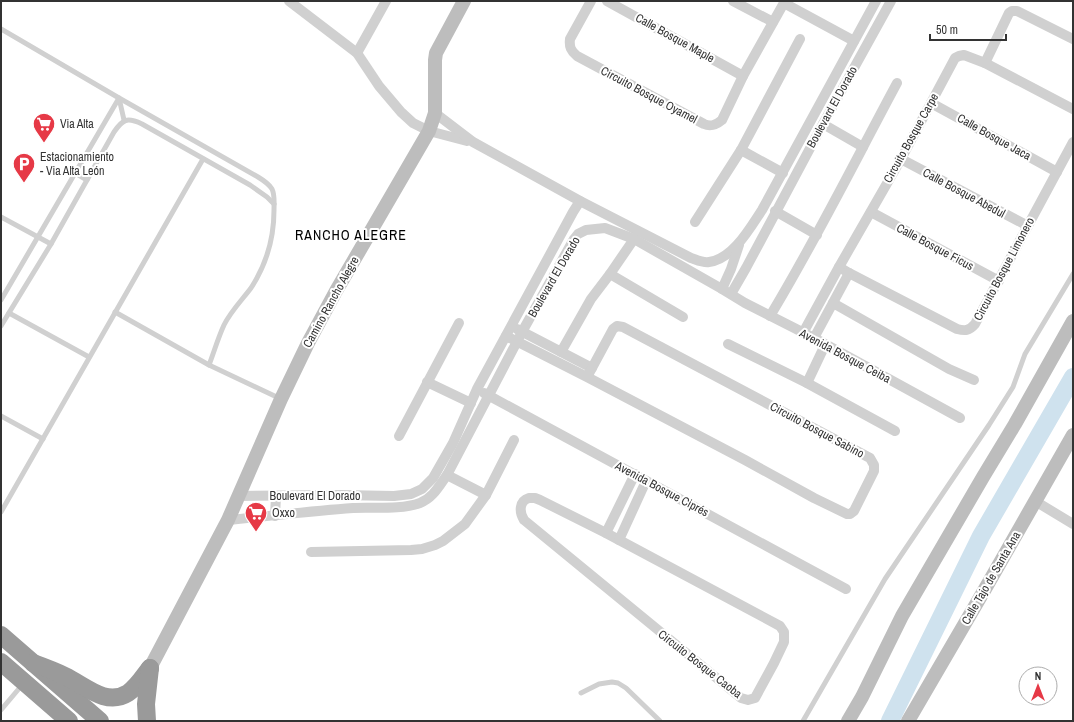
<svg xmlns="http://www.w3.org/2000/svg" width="1074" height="722" font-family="'Archivo Narrow',sans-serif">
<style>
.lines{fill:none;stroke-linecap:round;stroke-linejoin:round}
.river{stroke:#cfe2ee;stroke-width:18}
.lane{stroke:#d0d0d0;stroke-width:5}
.street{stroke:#d0d0d0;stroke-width:10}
.secondary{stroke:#bdbdbd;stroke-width:14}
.highway{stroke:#9a9a9a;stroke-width:18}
.labels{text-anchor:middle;stroke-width:4;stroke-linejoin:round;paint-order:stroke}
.street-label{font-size:12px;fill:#333;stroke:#fff}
.poi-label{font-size:12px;fill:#333;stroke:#fff;text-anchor:start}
.quarter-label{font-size:14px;letter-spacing:1px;fill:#000;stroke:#fff}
</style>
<rect width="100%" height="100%" fill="#fff"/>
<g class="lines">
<polyline class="river" points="890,721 981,536 1073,377"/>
<g class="lane">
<polyline points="1,29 119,98 124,120"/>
<polyline points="75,173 87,180"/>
<polyline points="1,217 51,244"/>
<path d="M1,300L119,98L258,177C263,180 269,184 272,189C275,195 274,203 274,210C274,238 266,265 251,288C242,300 231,311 224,325C218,338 214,352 209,365L281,399"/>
<polyline points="115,312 209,365"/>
<polyline points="9,313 89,357"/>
<path d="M1,326L51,244L114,132C123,119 127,117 142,124L250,185L267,197L274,204"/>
<polyline points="1,416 43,439"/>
<polyline points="1,512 203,159"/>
<polyline points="581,693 599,684 612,682 618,683 626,688 660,721"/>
<polyline points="1,710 22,685"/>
<polyline points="803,721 885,579 989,425 1013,387 1025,354 1073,274"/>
</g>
<g class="street">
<polyline points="289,1 357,53 379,86 401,112 413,123 429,131 467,141"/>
<path d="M591,1L570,39C569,47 571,51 577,56L704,124C711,127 716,125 722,120L743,76L785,1"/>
<polyline points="607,1 743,76"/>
<polyline points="733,1 773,22"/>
<polyline points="784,3 854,41"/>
<polyline points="357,53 386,1"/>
<polyline points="985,63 1009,13 1012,11 1017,11 1073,39"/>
<polyline points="931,103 1057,172"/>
<path d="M435,113L473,142L580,201L691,258C697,260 703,263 709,262C733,259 750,228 762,210L876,1"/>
<polyline points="823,124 863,147"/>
<polyline points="741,150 783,173"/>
<polyline points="901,159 1028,226"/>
<polyline points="775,211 817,235"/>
<polyline points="871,212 999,281"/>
<polyline points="695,222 741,150 800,39"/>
<path d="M839,267L849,273L957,329C965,331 969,331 975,324L1073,142"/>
<polyline points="610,274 683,317"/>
<polyline points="722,289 731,269 739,245"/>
<polyline points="731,294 746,268 823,124 891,1"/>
<polyline points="833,303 949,369 974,380"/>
<path d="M770,316C816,240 855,161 897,83"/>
<polyline points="517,329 592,368"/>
<polyline points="803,333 839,267 901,159 955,58 959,56 964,55 985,63 1073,109"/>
<polyline points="506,336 587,377 745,460 814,498 847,514 850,514 854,511 874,471 874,465 870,458 623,327 617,326 613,329 592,368 587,377"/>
<polyline points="814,338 849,273"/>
<polyline points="728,344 807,383 895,431"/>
<polyline points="561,352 591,299 610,274 634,239"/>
<polyline points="427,382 471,403"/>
<polyline points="807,383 825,345"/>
<polyline points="484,393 846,589"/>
<polyline points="399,436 459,323"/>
<polyline points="447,475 486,495"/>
<polyline points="239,496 340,495 394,496 411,494 422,489 433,478 453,443 477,389 573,212 580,201"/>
<path d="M529,498H535L540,500L606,533L780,626L784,632V642L774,663L755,698L748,700L741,698L524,520C519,512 519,501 529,498Z"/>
<polyline points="1035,501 1073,524"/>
<polyline points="275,516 276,496"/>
<path d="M228,520C270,516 311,511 353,508C373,507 401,510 420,503C433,498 439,486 447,475L522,332L574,239L578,234L586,230L605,228L634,239L722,289L745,303L814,338L960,418"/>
<polyline points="606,533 635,474"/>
<polyline points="619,540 646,481"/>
<polyline points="311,552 411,550 422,549 435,545 443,541 465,524 486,495 514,440"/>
</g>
<g class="secondary">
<polyline points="150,668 228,520 281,399 308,343 336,291 429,131 435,113 435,60 436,53 464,1"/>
<polyline points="848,721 862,697 902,616 983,477 1015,424 1073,321"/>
<polyline points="908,721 985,589 1073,435"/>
</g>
<g class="highway">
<polyline points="1,635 100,721"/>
<polyline points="1,662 69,721"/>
<path d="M33,663C44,667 55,671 65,676C84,685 106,707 128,693C137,687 143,677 150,668"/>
<polyline points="147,721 146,704 150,668"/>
</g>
</g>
<defs>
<g id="supermarket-pin" transform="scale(1.15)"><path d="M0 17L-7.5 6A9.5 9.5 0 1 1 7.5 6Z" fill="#e63946" stroke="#fff"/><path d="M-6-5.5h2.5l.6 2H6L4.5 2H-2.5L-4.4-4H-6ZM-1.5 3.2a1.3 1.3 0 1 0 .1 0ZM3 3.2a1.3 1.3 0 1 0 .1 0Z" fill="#fff"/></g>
<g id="parking-pin" transform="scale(1.15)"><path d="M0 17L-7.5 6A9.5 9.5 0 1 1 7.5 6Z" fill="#e63946" stroke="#fff"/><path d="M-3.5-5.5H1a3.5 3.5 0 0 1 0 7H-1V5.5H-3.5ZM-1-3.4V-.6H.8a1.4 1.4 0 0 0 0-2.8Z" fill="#fff"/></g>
</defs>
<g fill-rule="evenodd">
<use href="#supermarket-pin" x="44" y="124"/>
<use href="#parking-pin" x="24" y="164"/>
<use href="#supermarket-pin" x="256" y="513"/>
</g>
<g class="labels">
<g class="street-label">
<text transform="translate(675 38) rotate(29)" y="4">Calle Bosque Maple</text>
<text transform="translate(649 95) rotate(28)" y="4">Circuito Bosque Oyamel</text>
<text transform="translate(832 107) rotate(-61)" y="4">Boulevard El Dorado</text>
<text transform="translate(994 137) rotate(29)" y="4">Calle Bosque Jaca</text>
<text transform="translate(911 138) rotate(-61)" y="4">Circuito Bosque Carpe</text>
<text transform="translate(964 193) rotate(28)" y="4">Calle Bosque Abedul</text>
<text transform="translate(935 247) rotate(28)" y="4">Calle Bosque Ficus</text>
<text transform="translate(1004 269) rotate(-62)" y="4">Circuito Bosque Limonero</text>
<text transform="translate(554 277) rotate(-60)" y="4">Boulevard El Dorado</text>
<text transform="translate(331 302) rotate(-61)" y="4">Camino Rancho Alegre</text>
<text transform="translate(845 356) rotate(28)" y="4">Avenida Bosque Ceiba</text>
<text transform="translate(817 430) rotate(28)" y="4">Circuito Bosque Sabino</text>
<text transform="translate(662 489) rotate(28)" y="4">Avenida Bosque Ciprés</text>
<text x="315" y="500">Boulevard El Dorado</text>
<text transform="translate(991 578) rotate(-60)" y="4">Calle Tajo de Santa Ana</text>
<text transform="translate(700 664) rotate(38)" y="4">Circuito Bosque Caoba</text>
</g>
<g class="poi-label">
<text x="60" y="128">Via Alta</text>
<text x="40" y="161">Estacionamiento<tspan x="40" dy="14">- Via Alta León</tspan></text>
<text x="272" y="517">Oxxo</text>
</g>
<g class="quarter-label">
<text x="351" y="240">RANCHO ALEGRE</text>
</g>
</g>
<rect width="1074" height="722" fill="none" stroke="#333333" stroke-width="4"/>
<g transform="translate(1038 686)"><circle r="19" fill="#ffffff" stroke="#adadad"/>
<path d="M0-3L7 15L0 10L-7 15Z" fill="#e63946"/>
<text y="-6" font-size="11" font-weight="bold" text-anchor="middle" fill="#333333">N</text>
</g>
<path d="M930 34v6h76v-6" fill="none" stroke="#333333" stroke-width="2"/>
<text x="936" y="34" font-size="12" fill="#333333" stroke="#ffffff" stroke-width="3" paint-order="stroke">50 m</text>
</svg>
